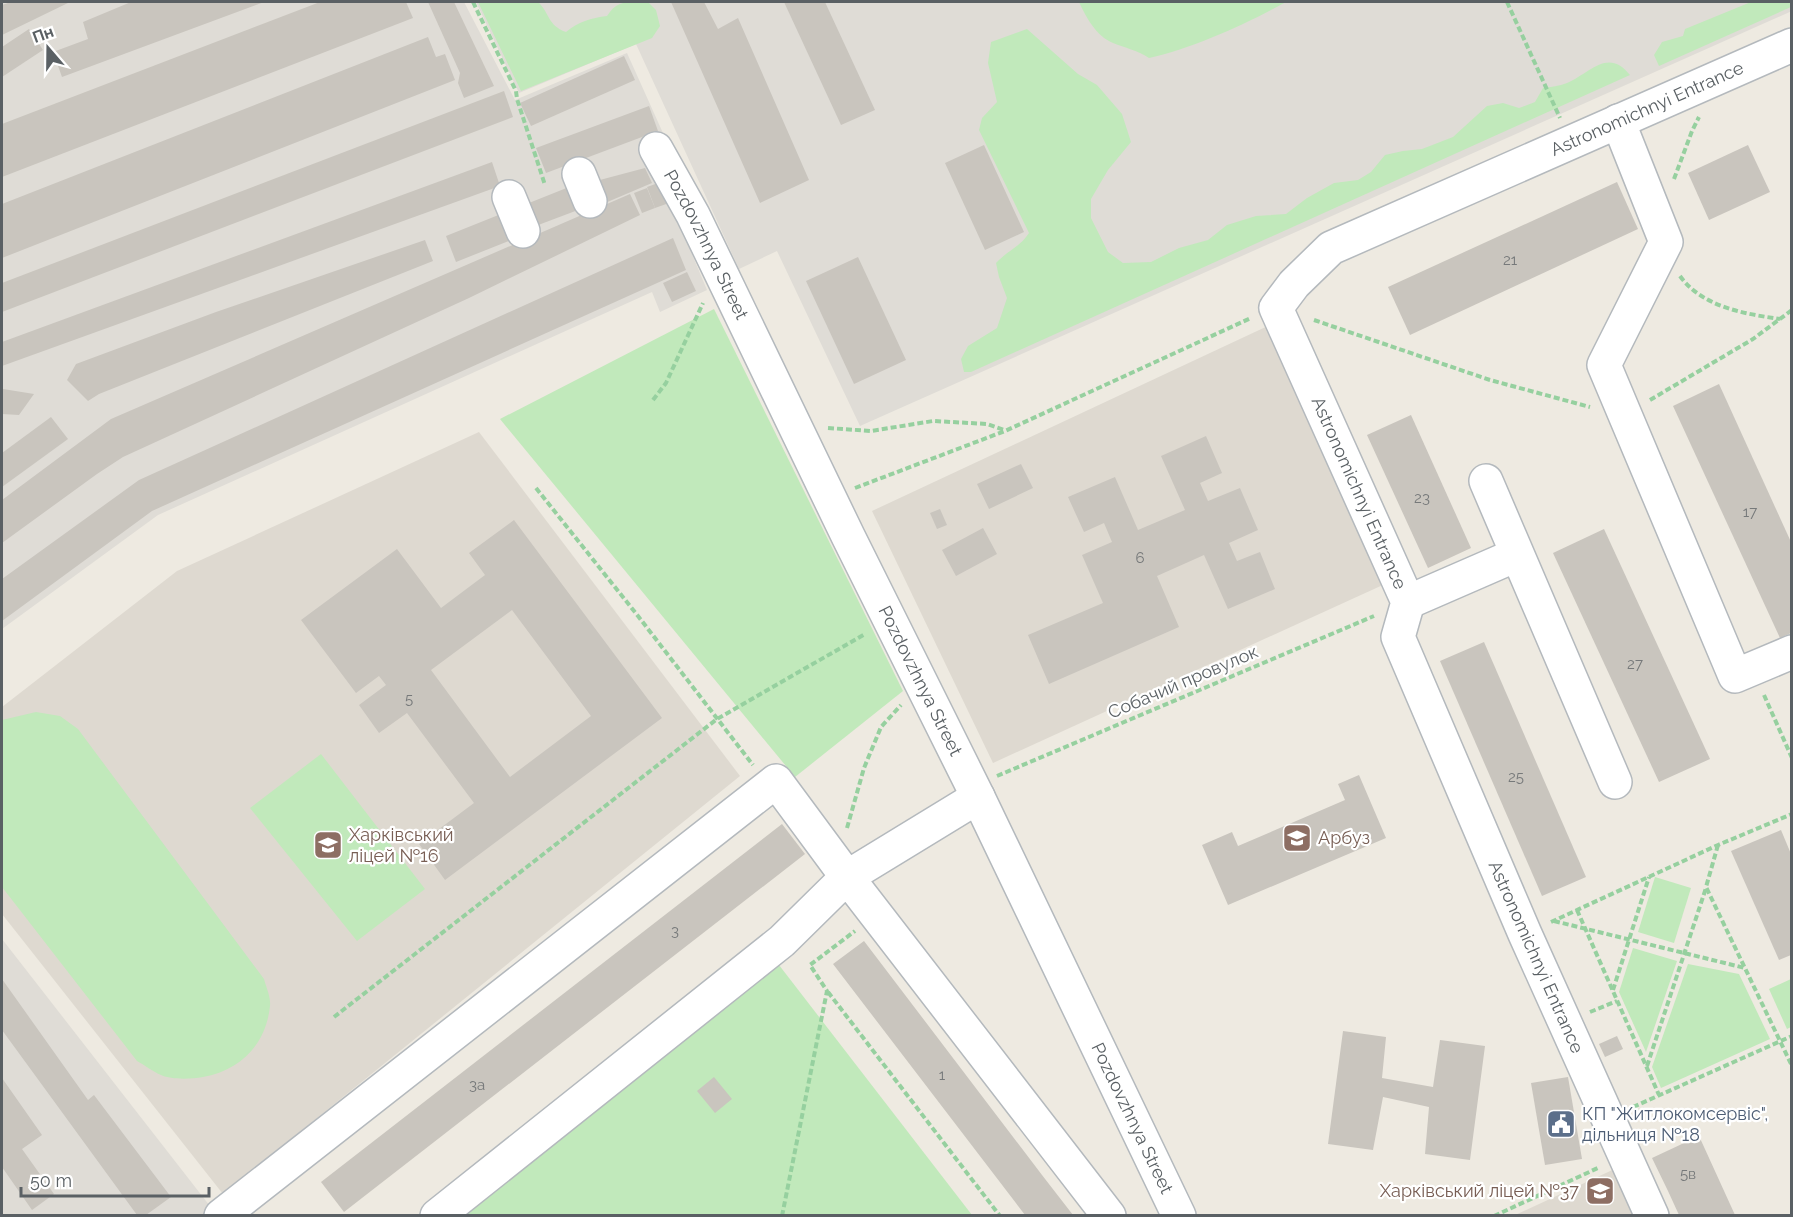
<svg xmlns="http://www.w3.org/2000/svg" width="1793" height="1217" font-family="Raleway,sans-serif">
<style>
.industrial{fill:#dfdcd6}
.education{fill:#ded9d0}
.green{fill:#c1e9bb}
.building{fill:#c9c5be;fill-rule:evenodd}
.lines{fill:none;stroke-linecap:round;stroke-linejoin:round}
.minor-casing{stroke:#b4b9bd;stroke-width:36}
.path{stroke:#96d09f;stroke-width:4;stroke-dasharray:6 3;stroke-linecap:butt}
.minor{stroke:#fff;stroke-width:33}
.labels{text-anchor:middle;stroke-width:4.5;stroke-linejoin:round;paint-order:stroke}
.number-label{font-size:15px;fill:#76797a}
.street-label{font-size:18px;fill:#5a6064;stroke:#fff}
.education-label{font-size:18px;fill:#785e54;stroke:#fff;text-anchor:start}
.service-label{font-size:18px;fill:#4e5e75;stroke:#fff;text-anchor:start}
</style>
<rect width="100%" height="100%" fill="#eeeae1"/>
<g class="industrial">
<polygon points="2,2 464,2 515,100 627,53 667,142 648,149 707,290 660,312 652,292 158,515 2,629"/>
<polygon points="476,2 1791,2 1792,11 860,426 777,251 739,269 636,44 519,93"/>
<polygon points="2,939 213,1210 206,1215 2,1215"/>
</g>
<g class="education">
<polygon points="1274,323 1385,584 993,763 872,511"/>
<polygon points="479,432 740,776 223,1194 2,914 2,707 177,571"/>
<polygon points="1621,1166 1643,1216 1513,1216"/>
</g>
<g class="green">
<path d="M478,2H538C550,13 547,25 566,32C578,22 591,18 607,16C617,0 629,1 648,2L656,10L660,26L652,38L521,91Z"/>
<path d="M1079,2H1286C1246,24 1194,48 1149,58C1137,50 1125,48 1113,43C1096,36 1086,17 1079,2Z"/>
<polygon points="1751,2 1791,2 1791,7 1659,66 1654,55 1662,42 1683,36 1685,29"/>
<path d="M1027,29L1078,74L1097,85L1122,114L1131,142L1108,170L1091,199V218L1108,252L1123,263L1151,262L1179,248L1208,240L1227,225L1256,216L1286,214L1307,198L1334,183L1358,180L1371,172L1385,155L1403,151L1422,149L1453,137L1487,106L1503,103L1519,108L1535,102L1543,88C1551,87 1559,86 1567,83C1590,73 1608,47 1630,75L971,372H964L961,359L968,346L997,328L1007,298L999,277L996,263C1007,251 1020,247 1029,233L979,130L982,118L997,102L988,63L991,42Z"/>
<polygon points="714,309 903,691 795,777 500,419"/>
<path d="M36,712L60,716L78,729L264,979C266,987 271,997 270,1006C266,1045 240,1070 203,1077C191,1079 172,1080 161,1075C153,1072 145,1065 137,1061L2,887V720Z"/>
<polygon points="321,754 425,889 357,941 250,808"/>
<polygon points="1655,877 1691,888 1674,943 1638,932"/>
<polygon points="1633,948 1677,961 1646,1052 1619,992"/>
<polygon points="1688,964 1739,974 1770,1039 1661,1088 1652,1067"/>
<polygon points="779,965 972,1215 454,1216"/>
<polygon points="1791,979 1791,1027 1787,1029 1769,989"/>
</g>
<g class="building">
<polygon points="11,2 70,2 2,35 2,5"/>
<polygon points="131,2 264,2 62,77 53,52 88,39 83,22"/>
<polygon points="320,2 406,2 413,18 2,177 2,124"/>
<polygon points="428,2 454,2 494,86 464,98 458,83 460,73"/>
<polygon points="671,2 704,2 718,29 738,18 809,180 760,203"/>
<polygon points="784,2 825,2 875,110 841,125"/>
<polygon points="29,29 43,50 2,77 2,47"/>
<polygon points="428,37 436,57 445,54 455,80 2,258 2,204"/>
<polygon points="624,56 635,80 531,126 520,103"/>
<polygon points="504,91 513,117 2,312 2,283"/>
<polygon points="649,106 658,131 546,173 536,148"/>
<polygon points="984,145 1024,232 985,250 945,163"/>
<polygon points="1748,145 1770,192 1709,220 1688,173"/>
<polygon points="492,162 500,186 2,366 2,342"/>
<polygon points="645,168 652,183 605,203 596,181"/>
<polygon points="661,182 669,203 655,208 647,187"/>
<polygon points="1617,182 1638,229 1410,335 1388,287"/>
<polygon points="569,187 578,210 533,227 524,205"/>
<polygon points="647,188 655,208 642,213 634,193"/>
<polygon points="630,194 640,215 469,298 123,457 97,474 2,543 2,500 111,419"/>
<polygon points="501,214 511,240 456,262 446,236"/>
<polygon points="673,238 686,270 152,511 2,621 2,579 139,480"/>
<polygon points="425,240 433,261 99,394 88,401 67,380 76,364 216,312"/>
<polygon points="858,257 906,360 854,384 806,281"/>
<polygon points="687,272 696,291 672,302 663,283"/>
<polygon points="1719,384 1791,542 1791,633 1780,638 1673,406"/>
<polygon points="3,389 34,394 19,415 2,414"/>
<polygon points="1411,415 1471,548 1428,568 1367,435"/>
<polygon points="51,417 68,439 2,487 2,453"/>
<polygon points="1206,436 1222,473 1200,483 1208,501 1240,488 1258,530 1229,543 1237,561 1260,552 1275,589 1228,609 1204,555 1157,576 1179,627 1049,684 1028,635 1103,603 1082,555 1112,542 1104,523 1084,532 1068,497 1115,477 1138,530 1185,510 1161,456"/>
<polygon points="1021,464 1033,488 989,509 977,484"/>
<polygon points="940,509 947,525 937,529 930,513"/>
<path d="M514,520L662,718L445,880L419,844L474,803L407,713L379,733L359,705L386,685L379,676L356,693L301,620L397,549L441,608L485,575L469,553ZM512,610L591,716L510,777L431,670Z"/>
<polygon points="983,528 997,554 956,576 942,550"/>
<polygon points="1604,529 1710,759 1659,782 1553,553"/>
<polygon points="1484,642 1586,877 1542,896 1440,661"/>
<polygon points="1359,775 1386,838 1228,905 1202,845 1232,832 1238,846 1345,800 1338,784"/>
<polygon points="782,824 805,854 344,1212 321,1182"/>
<polygon points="1781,830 1791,854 1791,955 1779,960 1731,851"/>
<polygon points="864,941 1042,1175 1073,1215 1025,1215 833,964"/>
<polygon points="2,979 88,1100 94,1095 171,1197 146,1215 137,1215 2,1030"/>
<polygon points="1343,1031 1386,1037 1382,1078 1433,1087 1440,1040 1485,1046 1470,1160 1425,1154 1429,1107 1383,1097 1373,1150 1328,1144"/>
<polygon points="1617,1036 1623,1049 1605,1057 1599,1044"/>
<polygon points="714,1077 732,1099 715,1113 697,1091"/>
<polygon points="1568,1077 1582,1159 1545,1165 1531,1083"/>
<polygon points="2,1078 42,1135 22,1149 54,1194 32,1210 2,1167"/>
<polygon points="1699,1136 1735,1215 1679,1215 1668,1191 1652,1158"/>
</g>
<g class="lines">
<g class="minor-casing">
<g id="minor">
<polyline points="1618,121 1666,242 1604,365 1735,676 1792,652"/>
<path id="s1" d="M656,149L693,215L848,536L978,797L1179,1216"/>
<polyline points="579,174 590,201"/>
<polyline points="509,197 523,231"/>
<polyline points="1486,481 1615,782"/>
<polyline points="1408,602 1516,555"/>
<polyline points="221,1216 776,781 847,877 978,797"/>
<polyline points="437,1216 782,941 847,877 1109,1216"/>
<path id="s2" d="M1652,1216L1525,934L1398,637L1408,602L1276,308L1294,284L1331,248L1792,45"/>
</g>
</g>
<g class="path">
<polyline points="473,2 516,91 517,99 545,185"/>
<polyline points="1507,2 1560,118"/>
<polyline points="1674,179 1692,131 1699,117"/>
<path d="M1680,276C1702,307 1745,314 1780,319"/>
<polyline points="1314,320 1490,380 1590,407"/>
<polyline points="653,400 666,383 703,303"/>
<polyline points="1650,400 1753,339 1792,310"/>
<polyline points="828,428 871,431 933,421 987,424 1004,430"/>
<polyline points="536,488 638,616 753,765"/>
<polyline points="855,488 1005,431 1251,318"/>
<polyline points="1764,695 1792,758"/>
<polyline points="997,776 1374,616"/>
<polyline points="847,828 864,768 881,727 901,705"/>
<polyline points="1718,845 1706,887 1792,1066"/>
<polyline points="1577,910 1659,1095"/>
<polyline points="1554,921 1745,968"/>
<polyline points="1551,922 1718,845 1792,814"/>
<polyline points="1613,990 1649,877"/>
<polyline points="828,992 1000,1216"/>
<polyline points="1590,1012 1617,1001"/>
<polyline points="334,1017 717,719 865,634"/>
<polyline points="1647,1066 1706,888"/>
<polyline points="1633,1107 1792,1036"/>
<polyline points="782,1216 827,991 810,965 855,931"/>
<polyline points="1494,1216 1600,1167"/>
</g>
<use href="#minor" class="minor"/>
</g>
<defs>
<g id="school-square" transform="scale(1.5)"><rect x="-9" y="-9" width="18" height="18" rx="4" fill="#8d6e63" stroke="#fff"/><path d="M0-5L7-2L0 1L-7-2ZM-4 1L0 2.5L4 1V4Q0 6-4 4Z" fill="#fff"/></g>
<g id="civic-square" transform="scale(1.5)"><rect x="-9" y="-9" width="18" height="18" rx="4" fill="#5c6f8a" stroke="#fff"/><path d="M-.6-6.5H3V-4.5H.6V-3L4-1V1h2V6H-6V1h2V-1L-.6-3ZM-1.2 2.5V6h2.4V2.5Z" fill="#fff"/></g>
</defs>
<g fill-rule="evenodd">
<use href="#school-square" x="1297" y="838"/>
<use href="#school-square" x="328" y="845"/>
<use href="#civic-square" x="1561" y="1124"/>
<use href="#school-square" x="1600" y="1191"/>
</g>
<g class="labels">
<g class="number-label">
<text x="1510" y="265">21</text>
<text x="1422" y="503">23</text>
<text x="1750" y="517">17</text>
<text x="1140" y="563">6</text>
<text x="1635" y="669">27</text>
<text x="409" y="704">5</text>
<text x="1516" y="782">25</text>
<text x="675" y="936">3</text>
<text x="942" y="1080">1</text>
<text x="477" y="1090">3а</text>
<text x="1688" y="1179">5в</text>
</g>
<g class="street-label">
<text dy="6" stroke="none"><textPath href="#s2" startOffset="1418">Astronomichnyi Entrance</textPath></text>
<text dy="6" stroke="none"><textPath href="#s1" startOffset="108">Pozdovzhnya Street</textPath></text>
<text transform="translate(1359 493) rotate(66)" y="6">Astronomichnyi Entrance</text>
<text dy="6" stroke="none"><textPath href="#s1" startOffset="594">Pozdovzhnya Street</textPath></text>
<text transform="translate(1183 682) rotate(-23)" y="6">Собачий провулок</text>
<text transform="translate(1536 957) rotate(66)" y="6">Astronomichnyi Entrance</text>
<text dy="6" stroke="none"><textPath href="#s1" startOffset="1080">Pozdovzhnya Street</textPath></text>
</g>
<g class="education-label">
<text x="349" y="841">Харківський<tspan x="349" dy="21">ліцей №16</tspan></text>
<text x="1318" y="844">Арбуз</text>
<text x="1579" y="1197" text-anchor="end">Харківський ліцей №37</text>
</g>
<g class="service-label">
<text x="1582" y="1120">КП "Житлокомсервіс",<tspan x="1582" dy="21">дільниця №18</tspan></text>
</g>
</g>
<rect width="1793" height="1217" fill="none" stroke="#5a6064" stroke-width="6"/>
<g transform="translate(48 48) rotate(340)" stroke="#ffffff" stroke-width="4.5" paint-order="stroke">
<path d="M0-4.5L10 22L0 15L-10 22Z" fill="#5a6064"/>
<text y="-9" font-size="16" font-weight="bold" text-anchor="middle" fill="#5a6064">Пн</text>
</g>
<path d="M21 1187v9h188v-9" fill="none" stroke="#5a6064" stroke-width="3"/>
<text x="30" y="1187" font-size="18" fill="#5a6064" stroke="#ffffff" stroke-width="4.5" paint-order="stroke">50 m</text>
</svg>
